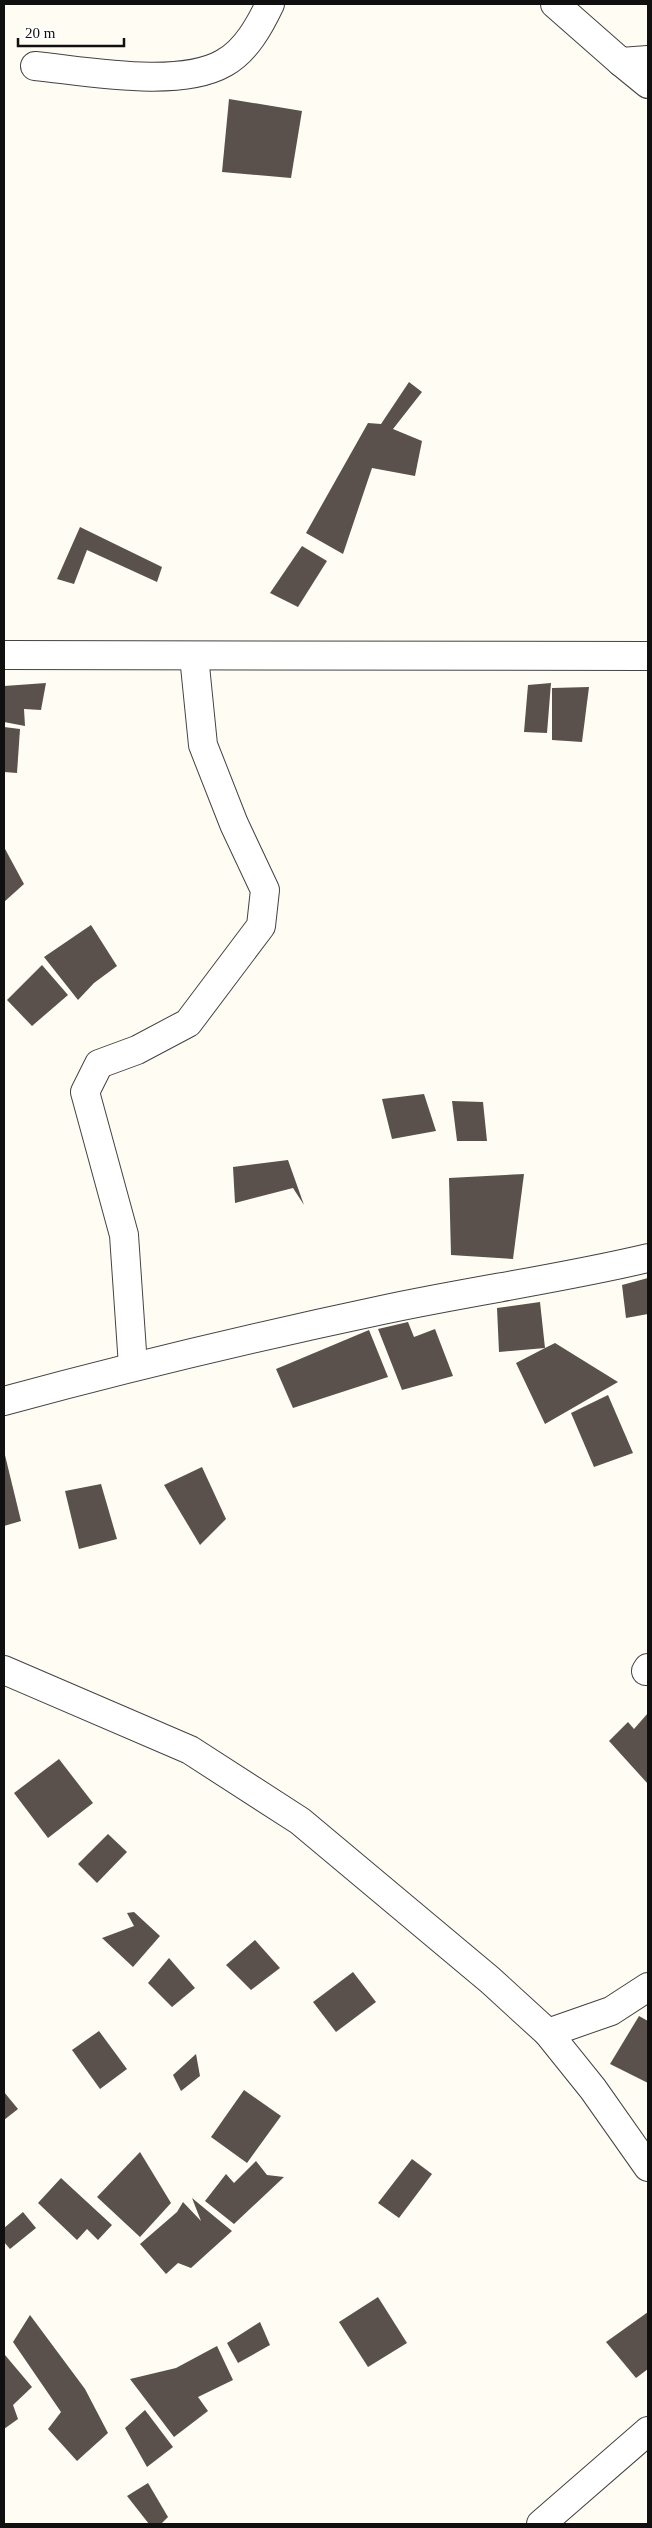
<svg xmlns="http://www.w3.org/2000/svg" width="652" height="2528" font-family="Georgia,serif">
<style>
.building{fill:#5a514c}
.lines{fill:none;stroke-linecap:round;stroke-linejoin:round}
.minor-casing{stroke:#434343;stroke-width:30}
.minor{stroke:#fff;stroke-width:28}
</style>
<rect width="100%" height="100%" fill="#fffdf3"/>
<g class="building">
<polygon points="229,99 302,111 291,178 222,172"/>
<polygon points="409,382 422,392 393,429 422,441 415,476 372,468 343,554 306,533 368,423 381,424"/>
<polygon points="80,527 162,567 157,582 87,550 74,584 57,579"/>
<polygon points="302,546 327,561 298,607 270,593"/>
<polygon points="46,683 41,710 24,709 25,726 4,722 4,686"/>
<polygon points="551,683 547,733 524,732 528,685"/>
<polygon points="589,687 582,742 552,740 552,688"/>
<polygon points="4,727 20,729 17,773 4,772"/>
<polygon points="4,847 24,884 4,902"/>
<polygon points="91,925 117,966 94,983 78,1000 44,957"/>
<polygon points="42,965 68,995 32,1026 7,1000"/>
<polygon points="424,1094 436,1131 392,1139 382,1099"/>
<polygon points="452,1101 483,1102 487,1141 457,1141"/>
<polygon points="288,1160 304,1205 293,1188 235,1203 233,1167"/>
<polygon points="524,1174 513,1259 451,1255 449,1178"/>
<polygon points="648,1278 648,1314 626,1318 622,1285"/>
<polygon points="540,1302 545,1348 555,1343 618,1382 545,1424 516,1363 545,1348 499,1352 497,1308"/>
<polygon points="408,1322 414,1337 435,1329 453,1376 402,1390 378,1329"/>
<polygon points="369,1330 388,1377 293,1408 276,1369"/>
<polygon points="608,1395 633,1453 594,1467 571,1413"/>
<polygon points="4,1451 21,1521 4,1526"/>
<polygon points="202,1467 226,1519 200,1545 164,1485"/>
<polygon points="101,1484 117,1539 79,1549 65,1491"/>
<polygon points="648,1713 648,1784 609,1741 628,1722 634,1729"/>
<polygon points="59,1759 93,1803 48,1838 14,1793"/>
<polygon points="108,1834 127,1852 97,1883 78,1864"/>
<polygon points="134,1912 160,1936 133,1967 102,1938 134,1926 127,1913"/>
<polygon points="255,1940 280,1968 251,1990 226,1965"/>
<polygon points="169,1958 195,1988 172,2007 148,1983"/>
<polygon points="353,1972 376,2002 336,2032 313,2002"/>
<polygon points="639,2016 648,2021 648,2083 610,2064"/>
<polygon points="99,2031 127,2069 100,2089 72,2050"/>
<polygon points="196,2054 200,2076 181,2091 173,2075"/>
<polygon points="244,2090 281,2116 247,2163 211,2137"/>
<polygon points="4,2092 18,2109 4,2120"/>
<polygon points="140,2152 171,2203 140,2237 97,2197"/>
<polygon points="412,2159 432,2174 399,2218 378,2203"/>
<polygon points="256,2161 267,2175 284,2177 234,2224 205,2201 226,2174 234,2183"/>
<polygon points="61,2178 112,2225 98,2240 87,2229 77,2240 38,2203"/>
<polygon points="192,2198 232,2231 191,2268 178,2263 166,2274 140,2244 177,2212 183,2202 201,2221"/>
<polygon points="23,2212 36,2228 10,2249 4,2242 4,2228"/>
<polygon points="378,2297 407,2343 368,2367 339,2322"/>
<polygon points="648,2312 648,2369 636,2378 606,2342"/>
<polygon points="30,2315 85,2389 108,2433 77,2461 48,2429 61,2412 13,2342"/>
<polygon points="260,2322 270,2345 238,2363 227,2343"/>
<polygon points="217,2346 233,2380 198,2397 208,2411 174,2437 130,2379 176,2368"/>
<polygon points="5,2355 32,2387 13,2405 18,2419 4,2429"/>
<polygon points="145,2410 173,2447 147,2467 125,2428"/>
<polygon points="148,2483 168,2517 161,2524 149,2524 127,2496"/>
</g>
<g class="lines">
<g class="minor-casing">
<g id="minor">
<polyline points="555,4 621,62 648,60"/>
<polyline points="621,62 648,84"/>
<path d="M35,66C86,71 179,89 224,63C246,51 260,25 270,4"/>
<polyline points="4,655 648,656"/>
<polyline points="133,1366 124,1235 85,1092 99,1064 137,1050 188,1023 261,926 265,890 234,824 203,745 194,656"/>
<path d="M4,1401C129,1367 255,1337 382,1310C470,1291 560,1279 648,1258"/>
<polyline points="4,1670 190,1750 300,1821 490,1980 548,2033 593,2089 648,2167"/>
<polyline points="646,1671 648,1668"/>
<polyline points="548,2033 611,2011 648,1987"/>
<polyline points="541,2524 648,2431"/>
</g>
</g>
<use href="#minor" class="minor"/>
</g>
<rect width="652" height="2528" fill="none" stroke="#101010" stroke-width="10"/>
<path d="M18 38v8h106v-8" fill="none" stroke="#101010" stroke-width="2.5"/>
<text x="25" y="38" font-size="15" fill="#101010" stroke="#ffffff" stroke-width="4" paint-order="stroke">20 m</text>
</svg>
